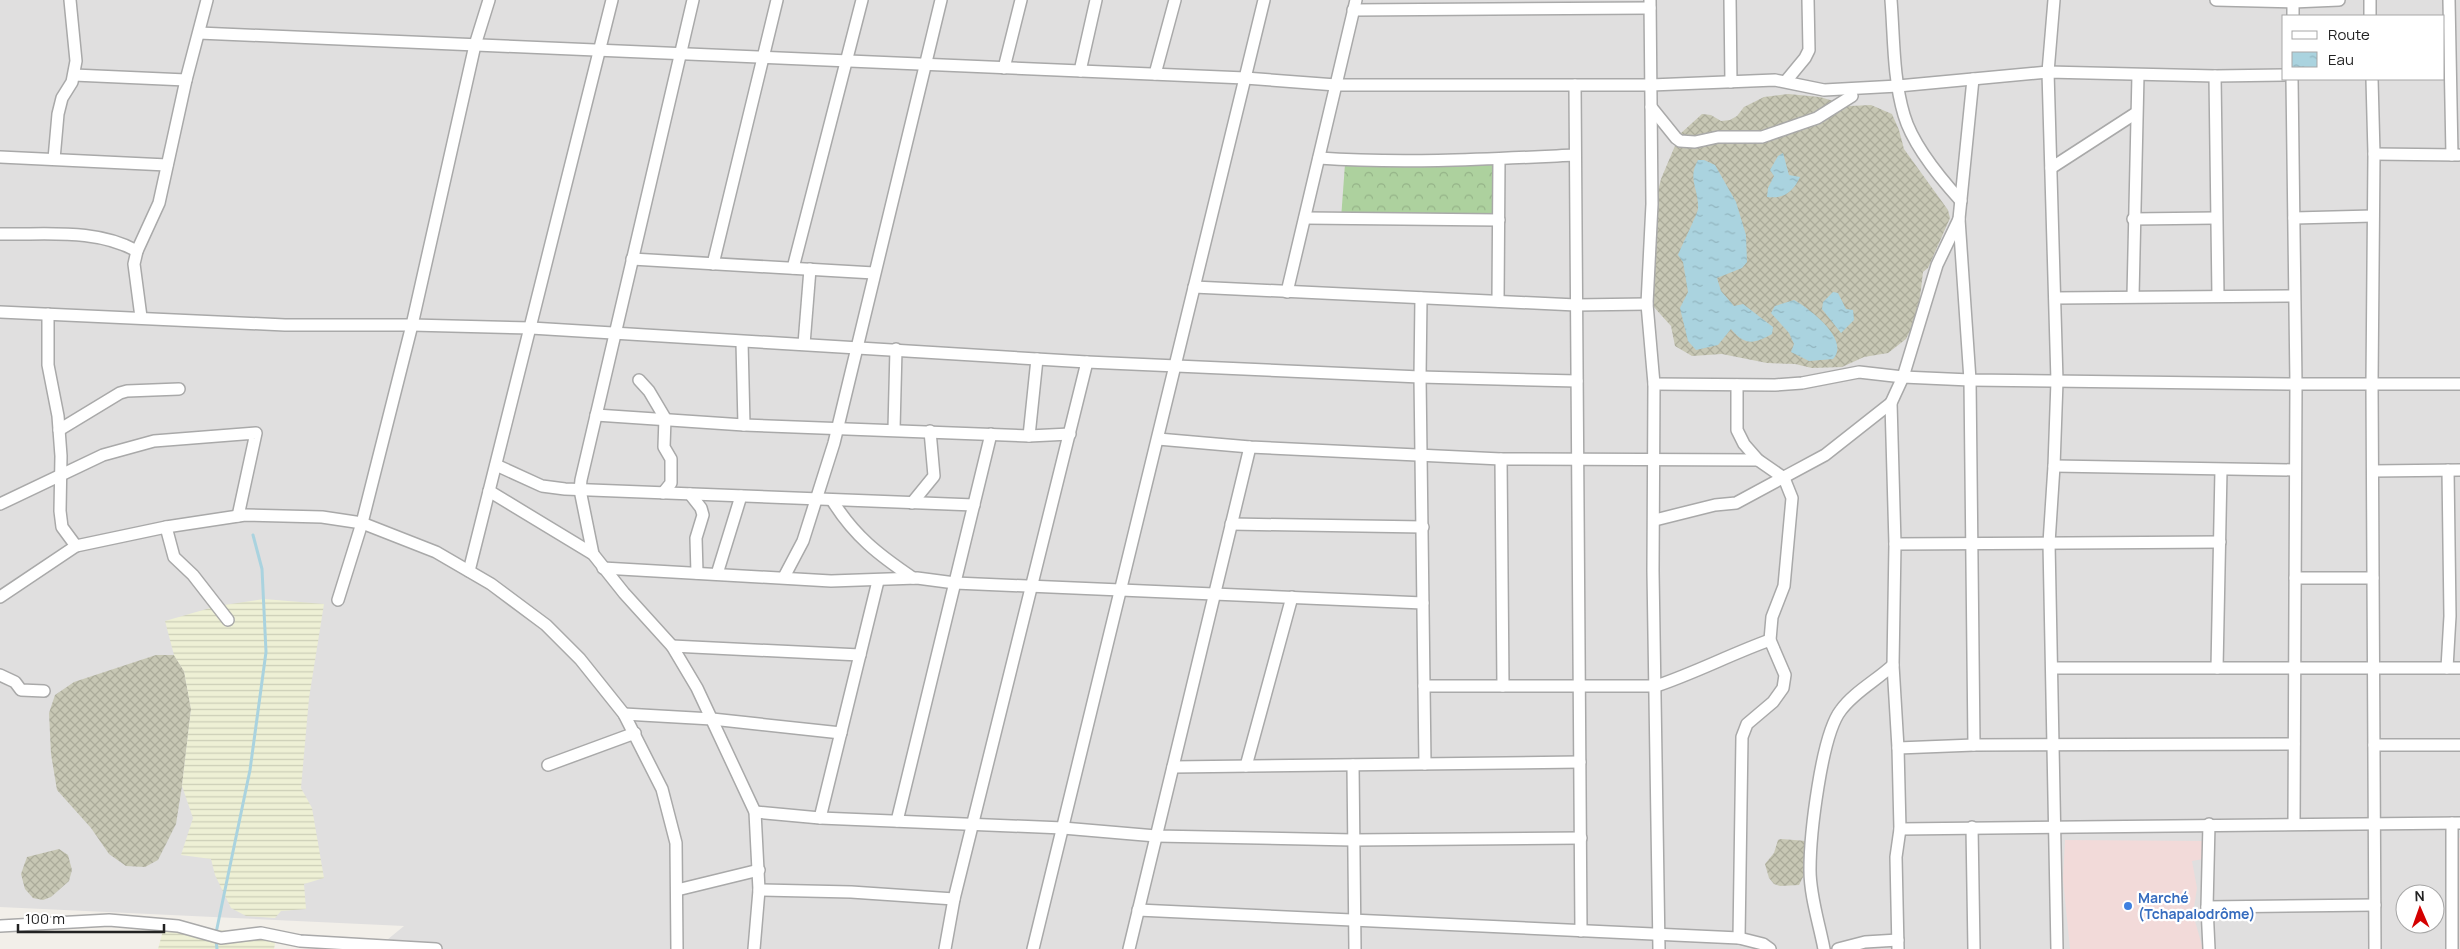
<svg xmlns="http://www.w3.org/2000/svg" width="2460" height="949" font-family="Manrope,sans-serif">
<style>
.residential{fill:#e0dfdf;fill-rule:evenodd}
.commercial{fill:#f2dad9}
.construction{fill:url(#construction-cross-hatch)}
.farmland{fill:url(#farmland-rules)}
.forest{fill:url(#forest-crowns)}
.water{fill:url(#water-ripples)}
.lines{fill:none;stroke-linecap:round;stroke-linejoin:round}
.stream{stroke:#aad3df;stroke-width:3}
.street-casing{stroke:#a9a9a9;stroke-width:14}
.street{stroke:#fff;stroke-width:11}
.shop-dot{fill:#3f7fe0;stroke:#fff;stroke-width:2}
.labels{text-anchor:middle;stroke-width:4.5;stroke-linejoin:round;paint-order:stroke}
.shop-label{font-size:14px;font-weight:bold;fill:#366cbe;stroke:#fff;text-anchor:start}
</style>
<defs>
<pattern id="construction-cross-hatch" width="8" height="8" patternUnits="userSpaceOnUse" patternTransform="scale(1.25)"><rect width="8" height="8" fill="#c7c7b4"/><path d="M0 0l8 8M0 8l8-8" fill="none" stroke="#abab9a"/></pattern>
<pattern id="farmland-rules" width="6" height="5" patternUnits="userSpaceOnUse" patternTransform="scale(1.25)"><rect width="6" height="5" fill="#eef0d5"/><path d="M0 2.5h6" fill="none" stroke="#ccceb7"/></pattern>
<pattern id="forest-crowns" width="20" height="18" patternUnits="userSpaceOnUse" patternTransform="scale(1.25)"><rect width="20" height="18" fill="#add19e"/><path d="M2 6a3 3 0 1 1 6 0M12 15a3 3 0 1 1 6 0" fill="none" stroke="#95b388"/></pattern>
<pattern id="water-ripples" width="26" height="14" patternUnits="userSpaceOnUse" patternTransform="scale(1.25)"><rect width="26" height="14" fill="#aad3df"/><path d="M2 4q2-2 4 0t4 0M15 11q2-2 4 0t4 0" fill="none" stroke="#92b5bf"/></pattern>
</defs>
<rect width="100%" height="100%" fill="#f2efe9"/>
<path class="residential" d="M0,0H2460V949H376L404,926L0,907ZM2284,16H2444V79H2284ZM2405,894H2435V924H2405Z"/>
<g class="commercial">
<rect x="2452" y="838" width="8" height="111"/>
<polygon points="2065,840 2203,841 2203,859 2192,861 2197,888 2193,914 2203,949 2070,949 2063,879"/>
</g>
<g class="construction">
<polygon points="1788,94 1820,97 1850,106 1871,105 1892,114 1899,130 1904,149 1948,210 1950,218 1928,268 1923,272 1918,314 1906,339 1888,353 1864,357 1842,367 1812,368 1795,364 1767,363 1722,354 1692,356 1675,346 1671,326 1653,306 1652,215 1661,179 1680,134 1702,114 1711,115 1721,121 1730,120 1737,116 1744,107 1764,97"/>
<polygon points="156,655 174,655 184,671 191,709 182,786 176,824 158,860 145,867 126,866 109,854 91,828 57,790 51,754 49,713 55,695 74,682"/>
<polygon points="1781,839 1807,841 1806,871 1799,885 1780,886 1774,884 1769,878 1765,864 1774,853 1778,840"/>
<polygon points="59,849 68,855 72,870 69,881 51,897 43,900 33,898 25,889 21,874 27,857"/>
</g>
<g class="farmland">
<polygon points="264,599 324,604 309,698 301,788 312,808 324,878 304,884 306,909 281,911 275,918 246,916 231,908 215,875 211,859 181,855 193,818 182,786 191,709 184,671 174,655 165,621 217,606"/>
<polygon points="164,927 277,933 274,949 158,949"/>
</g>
<polygon class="forest" points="1498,161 1498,225 1341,219 1345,164"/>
<g class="water">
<path d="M1783,153L1789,175L1800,177C1793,192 1784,199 1767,197L1768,188L1774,176L1770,170L1778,156Z"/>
<path d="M1698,160H1704L1715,165L1736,202L1746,235L1747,262L1742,268L1717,278L1721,291L1734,306L1743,304L1773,327L1772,334C1754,344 1745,346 1731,329L1718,345L1696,350L1688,341L1680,308L1688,292L1683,262L1678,255C1682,245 1697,215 1698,209C1699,189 1687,179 1698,160Z"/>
<polygon points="1833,292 1838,293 1846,309 1853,310 1854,320 1841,333 1822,309 1823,302"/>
<path d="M1794,300C1809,308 1851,340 1833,359L1809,361L1791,352L1794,344L1789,333L1771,313L1775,306Z"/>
</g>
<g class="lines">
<g class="stream">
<polyline points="216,933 250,770 266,652 262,569 253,535"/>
<polyline points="216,940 217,949"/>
</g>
<g class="street-casing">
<g id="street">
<polyline points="1650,0 1652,204 1647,304 1654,384 1653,571 1659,949"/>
<polyline points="1730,0 1731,82"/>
<path d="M1891,0C1894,38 1893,78 1904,115C1913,146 1940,178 1961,201"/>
<polyline points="2054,0 2048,72 2057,381 2054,466 2049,543 2057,949"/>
<polyline points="2216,0 2293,2 2339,0"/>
<polyline points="2370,0 2370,16"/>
<polyline points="2449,0 2452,155"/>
<polyline points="1353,10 1650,8"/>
<polyline points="2293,16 2293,2"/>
<polyline points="199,33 1245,78 1336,85 1651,85 1775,80 1824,90 1898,86 2048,72 2215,76 2284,75"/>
<polyline points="1004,68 1021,0"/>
<polyline points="1080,71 1096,0"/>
<polyline points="1155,74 1175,0"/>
<polyline points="74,75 186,80"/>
<polyline points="2215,76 2218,296"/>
<polyline points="1973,79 1959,219 1970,380 1974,745"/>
<polyline points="2292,79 2296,384 2294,824"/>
<polyline points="2372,79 2374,154 2372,384 2375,949"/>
<polyline points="1786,81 1805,58 1809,50 1808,0"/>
<polyline points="1575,85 1581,931"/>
<polyline points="1651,107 1676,138 1680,141 1695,142 1718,137 1762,137 1817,118 1852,96"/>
<polyline points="2374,154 2458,155"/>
<polyline points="0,157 167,165"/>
<path d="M1319,158C1404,164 1491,159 1575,155"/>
<polyline points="54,159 58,114 62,98 72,82 76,61 70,0"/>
<polyline points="2051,168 2136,113"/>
<polyline points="1305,218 1499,220"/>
<polyline points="2294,218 2373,216"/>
<polyline points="2133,219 2216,218"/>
<path d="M0,234C46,235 96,228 137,251"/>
<polyline points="632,259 874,273"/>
<polyline points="713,264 777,0"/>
<polyline points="793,268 862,0"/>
<polyline points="1194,287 1576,305 1647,304"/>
<polyline points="1287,292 1356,0"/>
<polyline points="2133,296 2138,75"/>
<polyline points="1421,298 1420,377 1425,764"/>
<polyline points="2055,298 2294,296"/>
<polyline points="1498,301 1499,159"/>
<polyline points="0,312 285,325 412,325 531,328 1087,362 1420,377 1577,381"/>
<polyline points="48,314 48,365 58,416 61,456 60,511 62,527 76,546"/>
<polyline points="141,317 134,264 137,251 159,203 186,80 207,0"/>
<polyline points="742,342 744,425"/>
<polyline points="804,344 810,269"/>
<polyline points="639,380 649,391 665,418 664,447 671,459 671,483 663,493"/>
<polyline points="1654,384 1775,385 1802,383 1859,372 1903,377 1970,380 2296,384 2460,384"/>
<polyline points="1737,385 1737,430 1744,444 1758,460 1784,478 1792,498 1784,586 1772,617 1770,640 1785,675 1783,688 1773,702 1747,724 1742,737 1739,938"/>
<polyline points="596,415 744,425 1029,436 1070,434"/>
<polyline points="894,429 896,349"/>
<polyline points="59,430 120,393 127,391 179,389"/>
<polyline points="1029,436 1037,359"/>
<polyline points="1158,439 1250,447 1501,459 1758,460"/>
<polyline points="1501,459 1503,686"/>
<polyline points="496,465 542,486 565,489 974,505"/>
<polyline points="2054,466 2295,470"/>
<polyline points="2373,471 2460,470"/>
<polyline points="489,491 593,554 624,593 672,646 697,688 755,812 759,890 754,949"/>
<polyline points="690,494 701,508 703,515 696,538 697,573"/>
<path d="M832,500C854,536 879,555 913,578"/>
<polyline points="912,503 934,476 930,431"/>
<polyline points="0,504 103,455 154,441 256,433 238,516"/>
<polyline points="1655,520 1715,505 1736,503 1825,455 1891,403"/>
<polyline points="1231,524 1423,527"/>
<polyline points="166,527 174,557 193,575 228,620"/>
<polyline points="1895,544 2220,542"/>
<polyline points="593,554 580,490 581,480 693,0"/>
<polyline points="603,568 831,581 917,578 955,583 1423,603"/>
<polyline points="469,571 612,0"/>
<polyline points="717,574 741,496"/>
<polyline points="784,577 803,541 834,443 941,0"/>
<polyline points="2295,578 2373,578"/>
<polyline points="0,597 76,546 166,527 245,515 322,517 362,523 436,552 491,584 546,625 580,659 624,714 662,789 676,843 677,949"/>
<polyline points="338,600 362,523 412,325 475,45 489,0"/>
<polyline points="672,646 860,655"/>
<polyline points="2053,668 2460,668"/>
<polyline points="2217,668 2221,470"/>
<polyline points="2447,668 2450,616 2448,470"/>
<polyline points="0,675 15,682 21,690 44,691"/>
<path d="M1424,686H1656C1695,673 1731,654 1770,640"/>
<polyline points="624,714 712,719 841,733"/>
<polyline points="2374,745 2460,745"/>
<polyline points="1898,748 1974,745 2294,744"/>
<polyline points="548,765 635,733"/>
<polyline points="1353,765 1355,949"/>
<polyline points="1246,766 1292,597"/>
<polyline points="1173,767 1580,762"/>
<polyline points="755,812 820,818 1063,828 1156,836 1353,840 1581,838"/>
<polyline points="820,818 878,581"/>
<polyline points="897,821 991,434"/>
<polyline points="2452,823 2452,949"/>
<polyline points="2209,824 2207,907 2209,949"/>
<polyline points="1972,827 1974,949"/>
<polyline points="1900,829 2460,823"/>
<polyline points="677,890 759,870"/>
<polyline points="759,890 851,892 954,899"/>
<polyline points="2207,907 2375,905"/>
<polyline points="1138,910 1739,938 1763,944 1770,949"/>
<polyline points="0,926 109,920 178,926 221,938 261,933 300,941 436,949"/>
<polyline points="945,949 954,899 1087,362"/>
<polyline points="1033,949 1264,0"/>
<polyline points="1129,949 1250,447"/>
<path d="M1824,949C1819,923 1810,896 1810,870C1810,836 1821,735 1841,710C1854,692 1877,680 1893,665"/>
<polyline points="1838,949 1865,942 1898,940"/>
<polyline points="1898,949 1896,857 1900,829 1898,748 1893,665 1895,544 1891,403 1903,377 1937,265 1959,219"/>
</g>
</g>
<use href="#street" class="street"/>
</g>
<circle class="shop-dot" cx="2128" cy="906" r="5"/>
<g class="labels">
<g class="shop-label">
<text x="2138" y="903">Marché<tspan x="2138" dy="16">(Tchapalodrôme)</tspan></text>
</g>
</g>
<rect x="2282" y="15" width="162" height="65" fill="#ffffff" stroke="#a7a7a7"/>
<rect x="2292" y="31" width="25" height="8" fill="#ffffff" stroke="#a7a7a7"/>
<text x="2328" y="40" font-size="15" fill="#222222">Route</text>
<rect x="2292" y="52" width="25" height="15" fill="url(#water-ripples)" stroke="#a7a7a7"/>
<text x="2328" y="65" font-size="15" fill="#222222">Eau</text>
<g transform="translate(2420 909) rotate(358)"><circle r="24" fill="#ffffff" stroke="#a7a7a7"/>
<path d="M0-4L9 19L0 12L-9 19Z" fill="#d40000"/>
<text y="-8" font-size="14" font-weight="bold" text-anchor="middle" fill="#222222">N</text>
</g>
<path d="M18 924v8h146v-8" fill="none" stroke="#222222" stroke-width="2.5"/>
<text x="25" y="924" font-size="15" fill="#222222" stroke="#ffffff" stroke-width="4" paint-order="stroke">100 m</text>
</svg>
